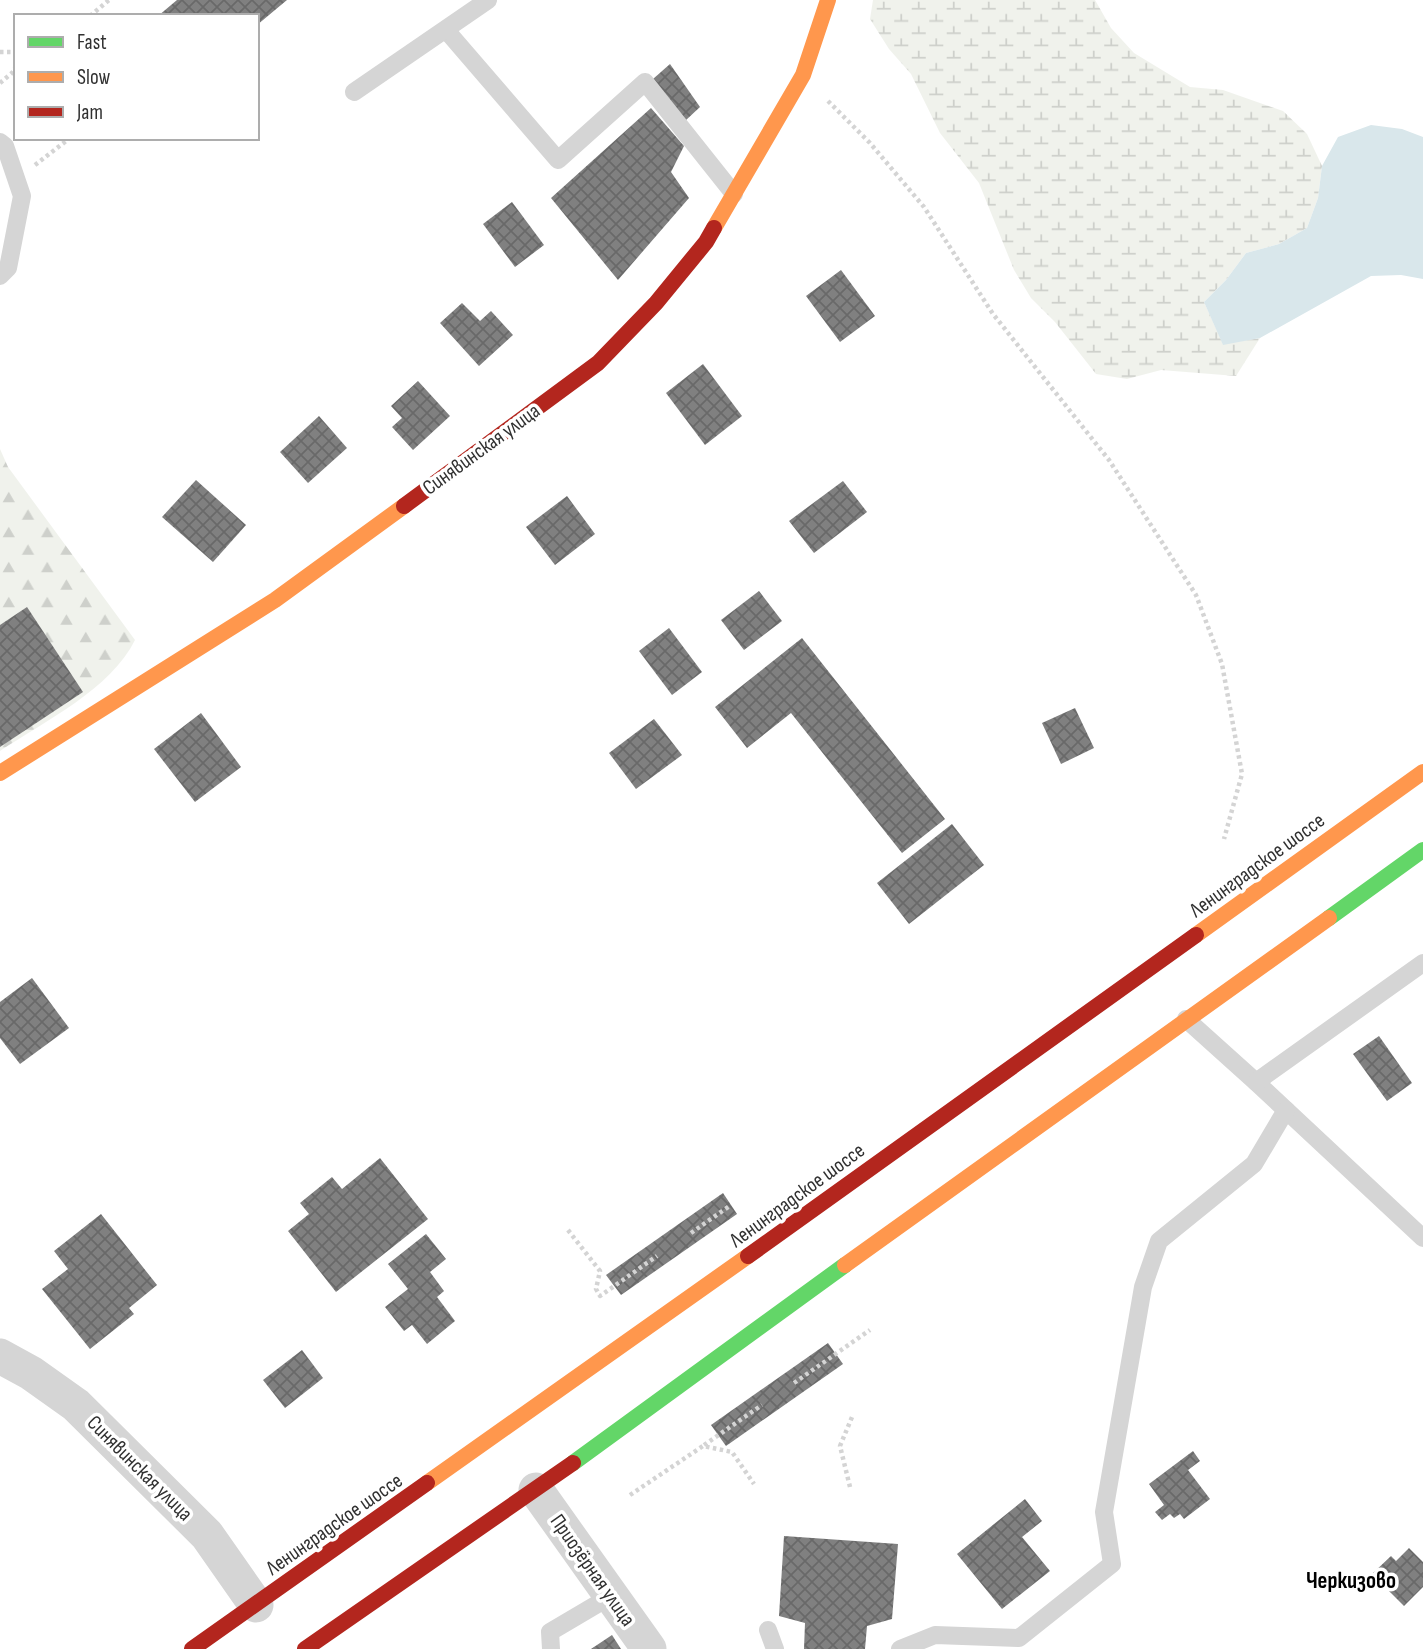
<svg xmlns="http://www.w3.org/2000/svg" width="1423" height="1649" font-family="'Sofia Sans Condensed',sans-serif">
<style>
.forest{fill:url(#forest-firs)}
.wetland{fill:url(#wetland-marsh)}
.water{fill:#d9e7eb}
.building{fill:url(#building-cross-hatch)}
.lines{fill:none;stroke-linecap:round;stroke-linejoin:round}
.path{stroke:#d4d4d4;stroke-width:4.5;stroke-dasharray:3.5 3.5;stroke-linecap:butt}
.lane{stroke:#d5d5d5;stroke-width:18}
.street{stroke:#d5d5d5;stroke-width:35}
.fast{stroke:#63d668;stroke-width:16}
.slow{stroke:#ff974d;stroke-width:16}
.jam{stroke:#b3261e;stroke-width:16}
.labels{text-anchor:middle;stroke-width:7;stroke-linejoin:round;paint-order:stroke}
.street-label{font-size:21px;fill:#313131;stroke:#fff}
.neighbourhood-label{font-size:23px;font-weight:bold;fill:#000;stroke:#fff}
</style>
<defs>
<pattern id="forest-firs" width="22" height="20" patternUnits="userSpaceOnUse" patternTransform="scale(1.75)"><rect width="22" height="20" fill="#f0f2ec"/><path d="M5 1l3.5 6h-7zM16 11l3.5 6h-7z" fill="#ced0cb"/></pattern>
<pattern id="wetland-marsh" width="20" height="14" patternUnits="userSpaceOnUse" patternTransform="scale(1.75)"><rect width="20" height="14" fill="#f0f2ec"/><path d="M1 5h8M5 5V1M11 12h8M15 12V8" fill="none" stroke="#ced0cb"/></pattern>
<pattern id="building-cross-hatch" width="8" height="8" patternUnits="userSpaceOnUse" patternTransform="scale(1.75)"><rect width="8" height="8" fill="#808080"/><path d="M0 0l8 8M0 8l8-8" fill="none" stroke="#696969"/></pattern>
</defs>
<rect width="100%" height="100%" fill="#fff"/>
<path class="forest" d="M0,449L8,467L135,640C111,689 45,721 0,751Z"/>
<polygon class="wetland" points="873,0 1095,0 1111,28 1134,53 1190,87 1223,90 1283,111 1307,134 1322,166 1318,198 1307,228 1279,244 1246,253 1226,280 1204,302 1223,344 1260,338 1236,376 1161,370 1127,379 1096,374 1055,322 1031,298 1014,270 979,183 940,133 911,74 889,49 870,19"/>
<polygon class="water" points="1371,125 1402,129 1423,137 1423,279 1401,275 1371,276 1260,338 1223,345 1204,302 1226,280 1246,253 1279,244 1307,228 1318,198 1322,166 1338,137"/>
<g class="building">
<polygon points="177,0 287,0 257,25 257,16 158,16"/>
<polygon points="670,64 700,107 685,121 653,79"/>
<polygon points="651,108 684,146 671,172 689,198 618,280 551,198"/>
<polygon points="512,202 544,245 515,267 483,224"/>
<polygon points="841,270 875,316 840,342 806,296"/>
<polygon points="462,303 480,321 491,311 513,335 479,366 440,323"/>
<polygon points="703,364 742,416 705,445 666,393"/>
<polygon points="418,381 450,416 413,450 392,427 402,418 391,406"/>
<polygon points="319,416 347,448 308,483 280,452"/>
<polygon points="196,480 246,525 213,562 162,517"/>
<polygon points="843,481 867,512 814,553 789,521"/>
<polygon points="567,496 595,534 555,565 526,527"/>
<polygon points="759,591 782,621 744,650 721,620"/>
<polygon points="27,607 83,692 0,747 0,625"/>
<polygon points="669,628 702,672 672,695 639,651"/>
<polygon points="802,638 945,819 902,853 791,713 747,748 715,707"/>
<polygon points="1075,708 1094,748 1061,764 1042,723"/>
<polygon points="201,713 241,767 195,802 154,749"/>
<polygon points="654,719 682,755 636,789 609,753"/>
<polygon points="952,824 984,865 909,924 877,883"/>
<polygon points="32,978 69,1028 20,1064 0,1038 0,1002"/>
<polygon points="1379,1036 1412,1083 1387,1101 1353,1054"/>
<polygon points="380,1158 428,1219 336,1292 288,1231 309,1214 300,1203 332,1177 342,1189"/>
<polygon points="723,1193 737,1214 621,1295 606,1275"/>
<polygon points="101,1214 157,1285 129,1308 134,1314 90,1349 42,1289 68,1269 54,1251"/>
<polygon points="426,1234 446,1259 430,1272 444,1291 437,1297 455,1321 427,1344 412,1325 404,1331 385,1307 408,1289 388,1264"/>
<polygon points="828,1343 843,1364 726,1446 711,1425"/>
<polygon points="302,1350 323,1378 285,1408 263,1380"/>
<polygon points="1193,1451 1200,1461 1188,1470 1210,1499 1184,1519 1180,1514 1174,1518 1170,1514 1162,1520 1155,1512 1164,1505 1149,1484"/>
<polygon points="1025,1499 1042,1521 1022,1537 1050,1571 1002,1609 957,1554"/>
<polygon points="784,1536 898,1544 892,1619 867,1626 865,1649 804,1649 805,1623 779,1616"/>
<polygon points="1409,1548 1423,1562 1423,1587 1404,1606 1372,1574 1391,1556 1396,1561"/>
<polygon points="612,1635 621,1649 591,1649"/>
</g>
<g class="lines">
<g class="path">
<polyline points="90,16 109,0"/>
<polyline points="0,52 16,52"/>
<polyline points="0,83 13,72 16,66"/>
<polyline points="828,101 870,143 924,207 993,314 1109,460 1196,595 1222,664 1242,774 1224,839"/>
<polyline points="35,165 70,138"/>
<polyline points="568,1230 600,1271 596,1289 600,1296 657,1256"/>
<polyline points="691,1233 731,1205"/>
<polyline points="794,1383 870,1330"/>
<polyline points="704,1445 762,1405"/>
<polyline points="850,1487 840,1446 852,1417"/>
<polyline points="630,1495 703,1446 732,1452 754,1484"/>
</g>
<g class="lane">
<polyline points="446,30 558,160 645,82 734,194"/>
<polyline points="354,92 488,0"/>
<polyline points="0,142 5,146 22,196 8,268 0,276"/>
<polyline points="1186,1019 1256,1082 1423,1238"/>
<polyline points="1256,1082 1423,963"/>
<polyline points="768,1630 775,1649"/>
<polyline points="551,1649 550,1632 611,1596"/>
<polyline points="900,1649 935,1635 1019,1638 1112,1564 1104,1512 1143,1287 1159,1241 1254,1164 1286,1110"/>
</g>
<g class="street">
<polyline points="0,1356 31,1373 76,1405 207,1535 256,1605"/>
<polyline points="536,1490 649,1649"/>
</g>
<g class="fast">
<polyline points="1329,918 1423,850"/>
<polyline points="573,1463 845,1265"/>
</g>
<g class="slow">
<polyline points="714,228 803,75 828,0"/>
<polyline points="0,773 275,600 404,506"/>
<polyline points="1196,935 1423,772"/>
<polyline points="845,1265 1329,918"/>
<polyline points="427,1483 748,1256"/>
</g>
<g class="jam">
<polyline points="404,506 598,363 656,303 706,242 714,228"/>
<polyline points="748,1256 1196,935"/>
<polyline points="192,1649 427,1483"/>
<polyline points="305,1649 573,1463"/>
</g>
</g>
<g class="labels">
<g class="street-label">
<text transform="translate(481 449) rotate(-36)" y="7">Синявинская улица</text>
<text transform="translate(1257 865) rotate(-36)" y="7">Ленинградское шоссе</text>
<text transform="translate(797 1195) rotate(-36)" y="7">Ленинградское шоссе</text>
<text transform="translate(140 1468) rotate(45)" y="7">Синявинская улица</text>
<text transform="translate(334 1524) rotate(-35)" y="7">Ленинградское шоссе</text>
<text transform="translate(593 1570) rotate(55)" y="7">Приозёрная улица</text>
</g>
<g class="neighbourhood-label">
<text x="1351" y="1588">Черкизово</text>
</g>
</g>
<rect x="14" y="14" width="245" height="126" fill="#ffffff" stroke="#adadad" stroke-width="2"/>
<rect x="28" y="37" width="35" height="10" fill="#63d668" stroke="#adadad" stroke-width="2"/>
<text x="77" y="49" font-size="21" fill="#313131">Fast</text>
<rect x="28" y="72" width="35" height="10" fill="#ff974d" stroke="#adadad" stroke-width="2"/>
<text x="77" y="84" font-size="21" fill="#313131">Slow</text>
<rect x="28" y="107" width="35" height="10" fill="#b3261e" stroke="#adadad" stroke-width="2"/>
<text x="77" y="119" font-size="21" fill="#313131">Jam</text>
</svg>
